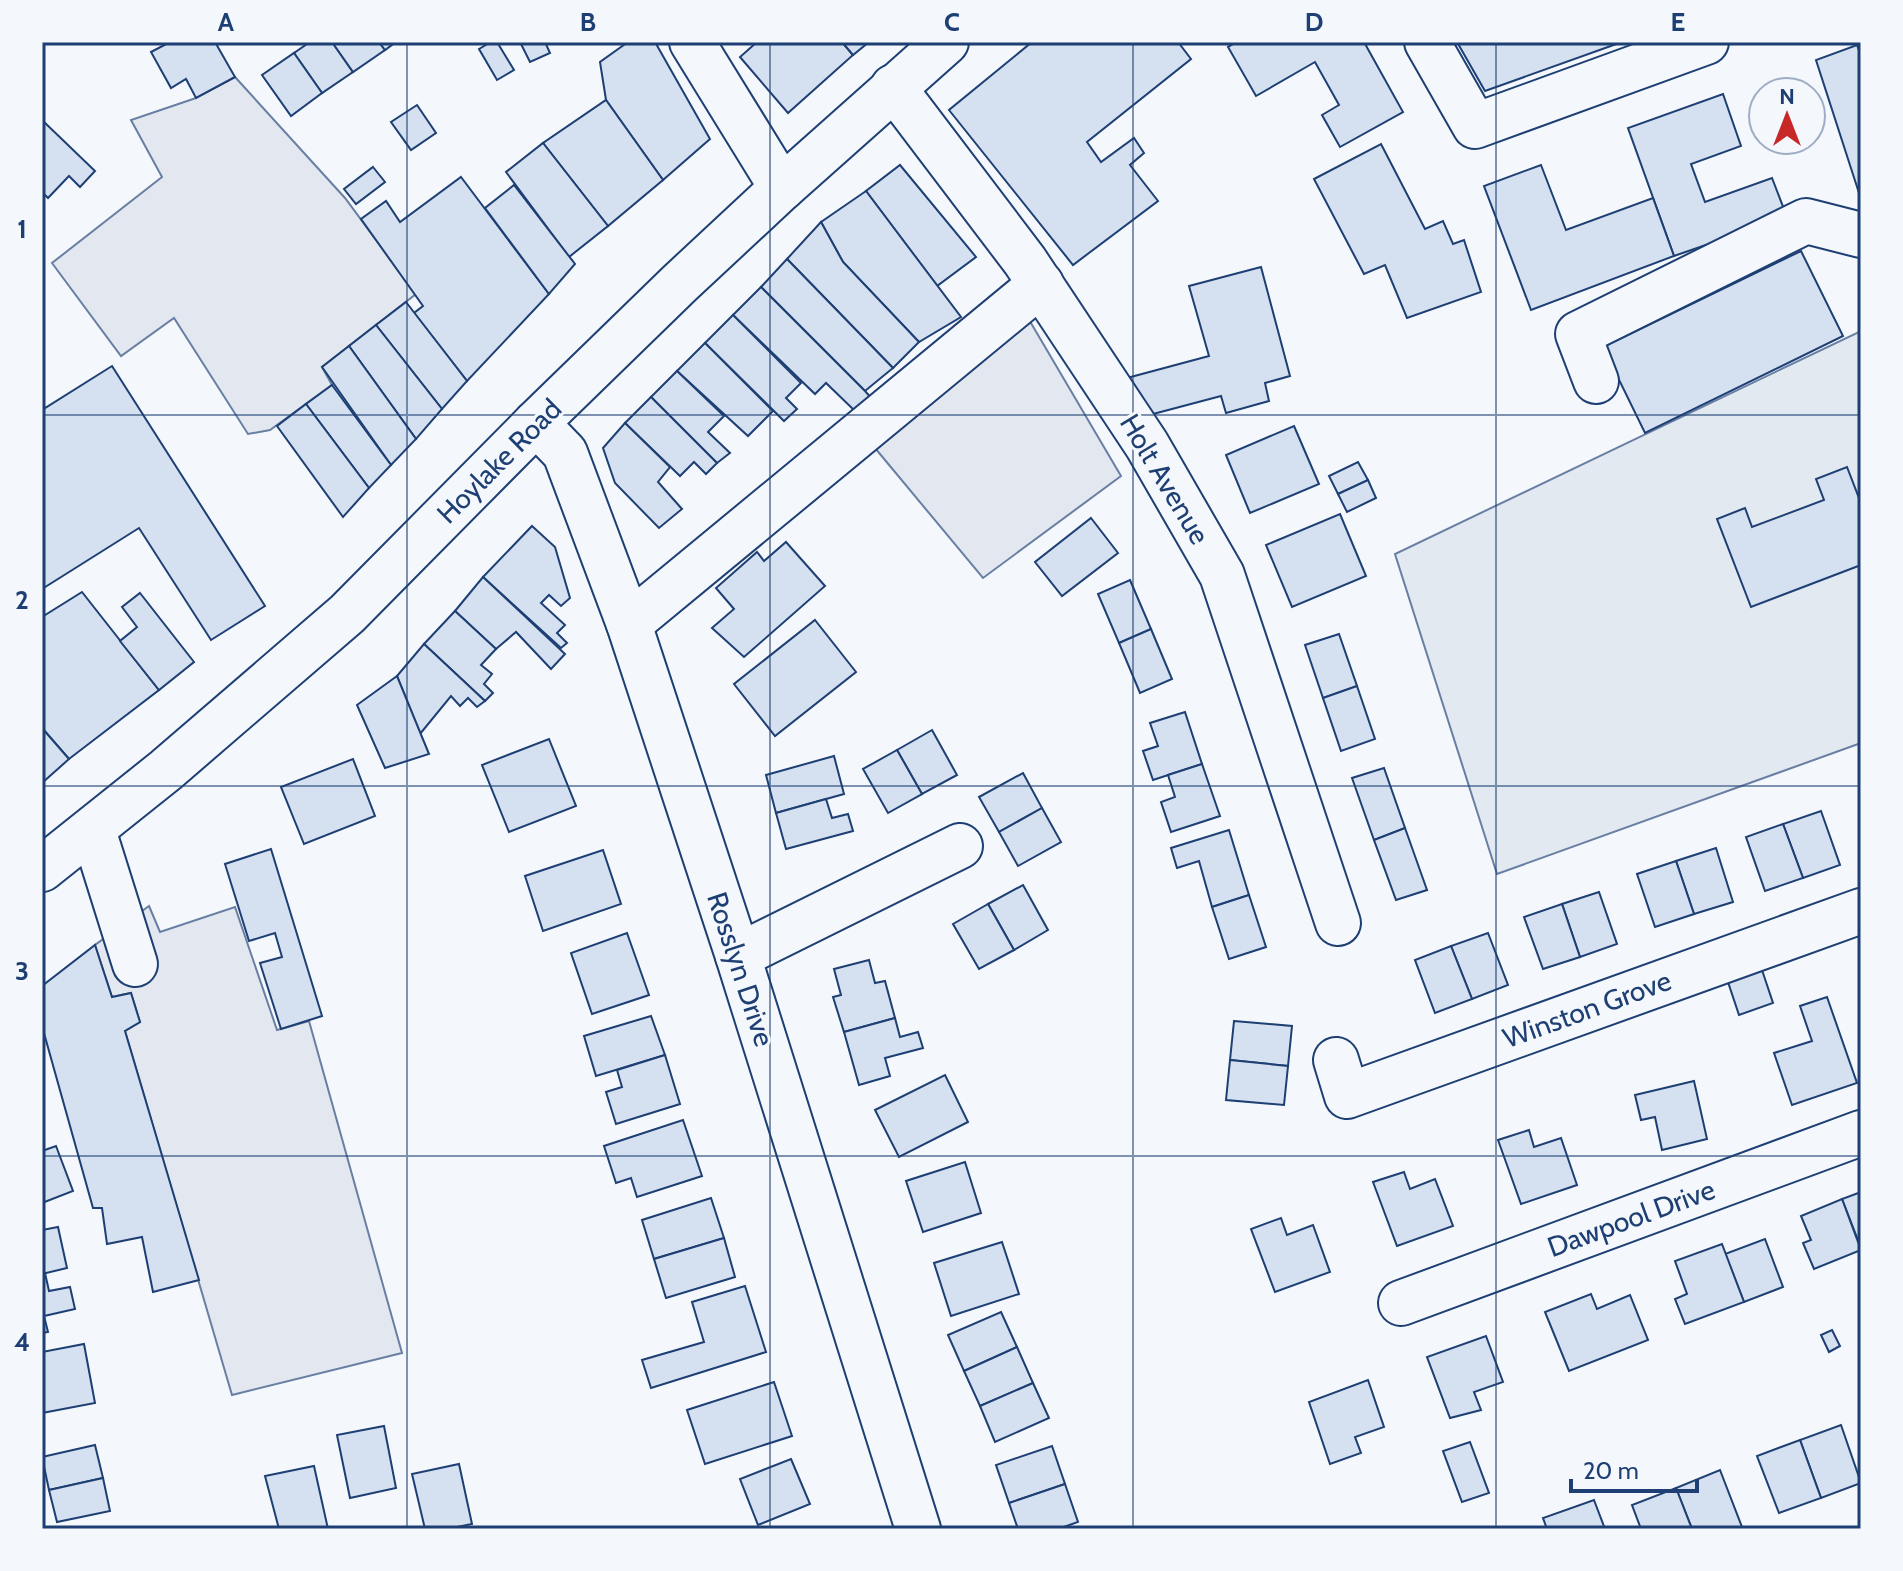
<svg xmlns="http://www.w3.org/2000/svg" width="1903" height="1571" font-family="Cabin,sans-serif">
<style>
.green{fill:#e3e9f0;stroke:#687fa3;stroke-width:2}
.parking{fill:#e3e8f0;stroke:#687fa3;stroke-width:2}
.building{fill:#d5e0f0;stroke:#1d3f73;stroke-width:2}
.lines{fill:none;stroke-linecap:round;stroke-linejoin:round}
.minor-casing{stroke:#1d3f73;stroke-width:48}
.major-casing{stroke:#1d3f73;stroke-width:48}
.minor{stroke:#f4f7fb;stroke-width:44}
.major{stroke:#f4f7fb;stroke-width:44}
.grid{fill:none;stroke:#1d3f73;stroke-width:2;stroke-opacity:0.55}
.labels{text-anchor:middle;stroke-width:6;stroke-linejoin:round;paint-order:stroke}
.street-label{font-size:28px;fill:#1d3f73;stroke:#f4f7fb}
.neatline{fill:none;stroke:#1d3f73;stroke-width:3}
.grid-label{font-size:26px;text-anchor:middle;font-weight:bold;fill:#1d3f73}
</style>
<rect width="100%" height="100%" fill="#f4f7fb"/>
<polygon class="green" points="1861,331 1861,743 1497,874 1395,554"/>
<g class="parking">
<polygon points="235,77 345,198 416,294 322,367 332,385 270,430 248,434 174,318 121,356 52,263 162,177 131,120 196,98"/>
<polygon points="1028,318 1121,476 983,578 875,448"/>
<polygon points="149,906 160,932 235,907 277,1030 309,1021 402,1353 232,1395 125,1031 140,1022 131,993 112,997 95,945"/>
</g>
<g class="building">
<polygon points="170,42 215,42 235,77 196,98 186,79 171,88 151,52"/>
<polygon points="310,42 332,42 353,72 322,93 294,53"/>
<polygon points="332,42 379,42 385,50 353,72"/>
<polygon points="379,42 396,42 385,50"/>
<polygon points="491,42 497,42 514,70 497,80 479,49"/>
<polygon points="520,42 545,42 550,53 530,62"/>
<polygon points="628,42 655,42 710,139 663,180 606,100 600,62"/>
<polygon points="757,42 842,42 853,55 788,113 740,57"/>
<polygon points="842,42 869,42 853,55"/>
<polygon points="1032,42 1178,42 1191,59 1087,142 1101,162 1134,138 1144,153 1130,165 1158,201 1073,265 949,110"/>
<polygon points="1237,42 1364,42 1403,112 1340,147 1322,115 1339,105 1315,62 1256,96 1228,47"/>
<polygon points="1457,42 1622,42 1485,91"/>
<polygon points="1857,45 1861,56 1859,193 1816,60"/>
<polygon points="294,53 322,93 291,116 262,75"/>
<polygon points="1723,94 1741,146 1691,164 1705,202 1772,178 1787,217 1674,256 1628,128"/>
<polygon points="606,100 663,180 608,226 543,143"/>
<polygon points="417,105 436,133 411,150 391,122"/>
<polygon points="42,120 95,171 80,187 69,176 48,198 42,192"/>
<polygon points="543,143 608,226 569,257 506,172"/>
<polygon points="1381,144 1425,229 1443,221 1453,244 1464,240 1481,292 1407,318 1385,265 1364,274 1314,179"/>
<polygon points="900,165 976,257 937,286 866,191"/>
<polygon points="1541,165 1566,230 1653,198 1674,256 1531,310 1484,186"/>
<polygon points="373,167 385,182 356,204 344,189"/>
<polygon points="461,177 549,294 467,381 414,313 423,306 361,219 386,201 400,222"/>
<polygon points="514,185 575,264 549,294 485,208"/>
<polygon points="866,191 961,317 919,342 843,262 821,222"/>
<polygon points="821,222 843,262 919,342 893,368 787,259"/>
<polygon points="1801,251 1843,336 1645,433 1603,347"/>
<polygon points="787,259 893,368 865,391 761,287"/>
<polygon points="1261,267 1290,376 1265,383 1269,401 1226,413 1221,396 1138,418 1127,378 1209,356 1189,286"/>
<polygon points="761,287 865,391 874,401 858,414 826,383 815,394 733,315"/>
<polygon points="406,302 467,381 442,409 376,325"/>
<polygon points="733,315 801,383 786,398 797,409 784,421 705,343"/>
<polygon points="376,325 442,409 416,439 349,346"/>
<polygon points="705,343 773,411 748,436 677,371"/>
<polygon points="349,346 416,439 391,465 322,367"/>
<polygon points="112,366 265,606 211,640 139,528 42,589 42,403 45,408"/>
<polygon points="677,371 724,416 708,432 730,453 717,463 651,397"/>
<polygon points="332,385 391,465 369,488 306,404"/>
<polygon points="651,397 717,463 706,474 694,462 680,476 625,423"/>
<polygon points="306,404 369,488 343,517 277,426"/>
<polygon points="625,423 670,467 658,482 682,509 659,528 615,483 603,448"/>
<polygon points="1294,426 1319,484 1250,513 1226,455"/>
<polygon points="1358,462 1368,480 1338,494 1329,476"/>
<polygon points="1847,467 1859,498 1861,497 1861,565 1751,607 1717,519 1745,508 1752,527 1824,500 1816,479"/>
<polygon points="1368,480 1376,498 1347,512 1338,494"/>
<polygon points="1340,514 1366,576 1292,607 1266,545"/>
<polygon points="1091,518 1118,553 1062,596 1035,562"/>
<polygon points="532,526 555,547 570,598 561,606 549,595 541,603 565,625 557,633 567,643 561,648 483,577"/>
<polygon points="786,542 825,586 744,657 712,628 734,609 716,588 757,552 764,561"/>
<polygon points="483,577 565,654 551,669 516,632 496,649 455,611"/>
<polygon points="1130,580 1151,629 1119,643 1098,594"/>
<polygon points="82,592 159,690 69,759 42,728 42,617"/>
<polygon points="140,593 194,662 159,690 120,641 137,627 122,607"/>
<polygon points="455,611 496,649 481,665 492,674 484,684 493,693 485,701 424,644"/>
<polygon points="815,620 856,672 775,736 734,684"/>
<polygon points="1151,629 1172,679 1140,693 1119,643"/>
<polygon points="1339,634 1357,686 1323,698 1305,645"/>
<polygon points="424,644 485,701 477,707 468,698 460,706 451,696 420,734 397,676"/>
<polygon points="397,676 429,754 385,768 357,705"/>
<polygon points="1357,686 1375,739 1341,751 1323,698"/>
<polygon points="1185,712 1202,764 1153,780 1143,751 1158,746 1150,723"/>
<polygon points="42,728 69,759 42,783"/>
<polygon points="932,730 957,775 922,794 897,750"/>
<polygon points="549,739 576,806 509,832 482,765"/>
<polygon points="897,750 922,794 888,813 863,769"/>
<polygon points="834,756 844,794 776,813 766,775"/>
<polygon points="353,759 375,816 304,844 281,787"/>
<polygon points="1202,764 1220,816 1171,832 1161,802 1175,797 1168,775"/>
<polygon points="1384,768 1405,828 1374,840 1352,778"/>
<polygon points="1023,773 1042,808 999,832 979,797"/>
<polygon points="826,799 832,818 848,814 853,831 786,849 776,813"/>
<polygon points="1042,808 1061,842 1018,866 999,832"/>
<polygon points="1821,811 1840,865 1803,878 1783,824"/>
<polygon points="1783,824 1803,878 1765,891 1746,837"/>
<polygon points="1405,828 1427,890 1396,900 1374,840"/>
<polygon points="1229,830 1249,895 1212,907 1199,861 1177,868 1171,848"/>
<polygon points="1716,848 1733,902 1694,914 1676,861"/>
<polygon points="271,849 322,1016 281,1029 260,963 282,957 275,933 249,941 225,864"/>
<polygon points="603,850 621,904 543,931 525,876"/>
<polygon points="1676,861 1694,914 1655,927 1637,874"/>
<polygon points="1023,885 1048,930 1014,950 988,904"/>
<polygon points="1599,892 1617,944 1580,957 1562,904"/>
<polygon points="1249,895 1266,947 1229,959 1212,907"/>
<polygon points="988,904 1014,950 979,969 953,924"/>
<polygon points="1562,904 1580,957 1543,969 1524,917"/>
<polygon points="627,933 649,995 592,1014 571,953"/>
<polygon points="1488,933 1508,985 1472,999 1451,946"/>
<polygon points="95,945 112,997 131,993 140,1022 125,1031 199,1280 153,1292 142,1237 107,1244 102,1208 93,1208 42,1026 42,986"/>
<polygon points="1451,946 1472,999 1435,1013 1415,960"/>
<polygon points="869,960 875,983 885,981 895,1018 844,1032 833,997 841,995 834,969"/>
<polygon points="1762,970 1773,1003 1739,1015 1728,982"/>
<polygon points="1827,997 1857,1083 1792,1105 1774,1053 1812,1041 1800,1006"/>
<polygon points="651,1016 665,1055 596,1076 584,1036"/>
<polygon points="895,1018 900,1037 918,1032 923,1048 885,1058 890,1076 859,1085 844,1032"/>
<polygon points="1234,1021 1292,1026 1288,1066 1230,1060"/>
<polygon points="665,1055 680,1104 616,1124 606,1092 622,1087 617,1070"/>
<polygon points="1230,1060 1288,1066 1284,1105 1226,1100"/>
<polygon points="945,1075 968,1122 899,1157 875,1110"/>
<polygon points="1694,1081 1707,1139 1662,1150 1655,1117 1641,1120 1635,1095"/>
<polygon points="683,1120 702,1176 637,1197 631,1178 616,1183 604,1146"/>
<polygon points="1529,1130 1534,1147 1561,1138 1577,1185 1521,1204 1498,1140"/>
<polygon points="56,1146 73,1191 42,1203 42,1151"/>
<polygon points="965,1162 981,1213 923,1232 906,1181"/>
<polygon points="1404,1172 1410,1189 1435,1179 1453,1226 1397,1246 1373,1182"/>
<polygon points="1861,1192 1861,1248 1842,1199"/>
<polygon points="711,1198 724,1238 654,1259 642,1220"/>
<polygon points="1842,1199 1861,1250 1814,1269 1803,1243 1811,1240 1801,1216"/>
<polygon points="1281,1218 1287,1235 1313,1225 1330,1272 1275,1292 1251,1229"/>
<polygon points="58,1227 67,1268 42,1274 42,1230"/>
<polygon points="724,1238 735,1277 666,1298 654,1259"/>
<polygon points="1765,1239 1783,1287 1744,1302 1725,1254"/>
<polygon points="1002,1242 1019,1294 951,1316 934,1263"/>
<polygon points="1722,1244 1744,1302 1685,1324 1675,1299 1687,1294 1675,1261"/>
<polygon points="45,1273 49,1291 70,1287 75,1309 44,1316 48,1332 42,1333 42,1274"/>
<polygon points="745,1286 766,1352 651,1388 642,1360 704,1342 692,1302"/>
<polygon points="1591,1294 1597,1309 1630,1295 1648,1340 1569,1371 1545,1312"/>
<polygon points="1001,1312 1017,1347 964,1371 948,1335"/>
<polygon points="1832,1330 1840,1346 1829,1352 1821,1335"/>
<polygon points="1486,1336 1503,1382 1474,1392 1481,1410 1450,1418 1427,1357"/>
<polygon points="84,1344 95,1403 42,1413 42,1352"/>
<polygon points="1017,1347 1033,1383 980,1406 964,1371"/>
<polygon points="1368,1380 1384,1427 1355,1437 1361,1453 1330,1464 1309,1402"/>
<polygon points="774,1382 792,1436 705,1464 687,1410"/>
<polygon points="1033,1383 1049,1418 995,1442 980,1406"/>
<polygon points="1841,1425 1861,1483 1821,1498 1800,1440"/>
<polygon points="384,1426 396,1488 350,1498 337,1435"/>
<polygon points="1800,1440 1821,1498 1779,1513 1757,1456"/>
<polygon points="1470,1442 1489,1493 1462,1502 1443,1451"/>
<polygon points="95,1445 103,1478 49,1490 42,1457"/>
<polygon points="1052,1446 1065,1484 1009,1503 996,1465"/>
<polygon points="791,1459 810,1504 758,1525 740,1479"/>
<polygon points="459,1464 472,1524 447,1529 425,1529 412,1474"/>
<polygon points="314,1466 328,1529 279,1529 265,1476"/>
<polygon points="1720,1470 1742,1527 1692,1529 1676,1488"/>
<polygon points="103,1478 110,1511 57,1522 49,1490"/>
<polygon points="1065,1484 1078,1522 1058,1529 1018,1529 1009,1503"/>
<polygon points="1676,1488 1692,1529 1641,1529 1632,1505"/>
<polygon points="1594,1500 1605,1529 1547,1529 1543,1518"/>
</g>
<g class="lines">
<g class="minor-casing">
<g id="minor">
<polyline points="692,42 782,188"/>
<polyline points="1427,42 1475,126 1706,42"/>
<polyline points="893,87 1025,261 1147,445 1222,575 1338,923"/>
<polyline points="1596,381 1578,334 1806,221 1861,235"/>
<polyline points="536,423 565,453 629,624 738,956 918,1529"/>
<polyline points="629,624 1041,284"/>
<polyline points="93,830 135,964"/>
<polyline points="738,956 960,846"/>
<polyline points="1336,1060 1347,1096 1861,911"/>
<polyline points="1401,1303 1861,1133"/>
</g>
</g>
<g class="major-casing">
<polyline id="major" points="42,869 166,770 347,614 536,423 680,283 782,188 946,42"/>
</g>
<use href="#minor" class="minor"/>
<use href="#major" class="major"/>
</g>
<path class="grid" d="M407,42V1529M770,42V1529M1133,42V1529M1496,42V1529M42,415H1861M42,786H1861M42,1156H1861"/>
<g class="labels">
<g class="street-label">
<text transform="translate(499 461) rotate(-45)" y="10">Hoylake Road</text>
<text transform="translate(1165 479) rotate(59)" y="10">Holt Avenue</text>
<text transform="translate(741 969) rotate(72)" y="10">Rosslyn Drive</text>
<text transform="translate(1587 1009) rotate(-20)" y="10">Winston Grove</text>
<text transform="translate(1631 1218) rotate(-20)" y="10">Dawpool Drive</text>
</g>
</g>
<rect width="1903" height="1571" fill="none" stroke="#f4f7fb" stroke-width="88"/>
<g transform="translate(1787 116)"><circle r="38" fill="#f4f7fb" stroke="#9eadc5" stroke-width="2"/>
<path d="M0-6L14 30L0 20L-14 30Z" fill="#c62828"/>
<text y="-12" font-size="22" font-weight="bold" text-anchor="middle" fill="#1d3f73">N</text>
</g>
<path d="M1571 1479v12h126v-12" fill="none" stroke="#1d3f73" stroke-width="4"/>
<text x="1583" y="1479" font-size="24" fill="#1d3f73" stroke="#f4f7fb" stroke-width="6" paint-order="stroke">20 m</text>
<rect x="44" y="44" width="1815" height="1483" class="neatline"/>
<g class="grid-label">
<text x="226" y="31">A</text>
<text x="588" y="31">B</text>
<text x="952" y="31">C</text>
<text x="1314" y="31">D</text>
<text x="1678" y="31">E</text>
<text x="22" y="238">1</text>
<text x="22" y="609">2</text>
<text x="22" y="980">3</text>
<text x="22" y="1351">4</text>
</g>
</svg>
